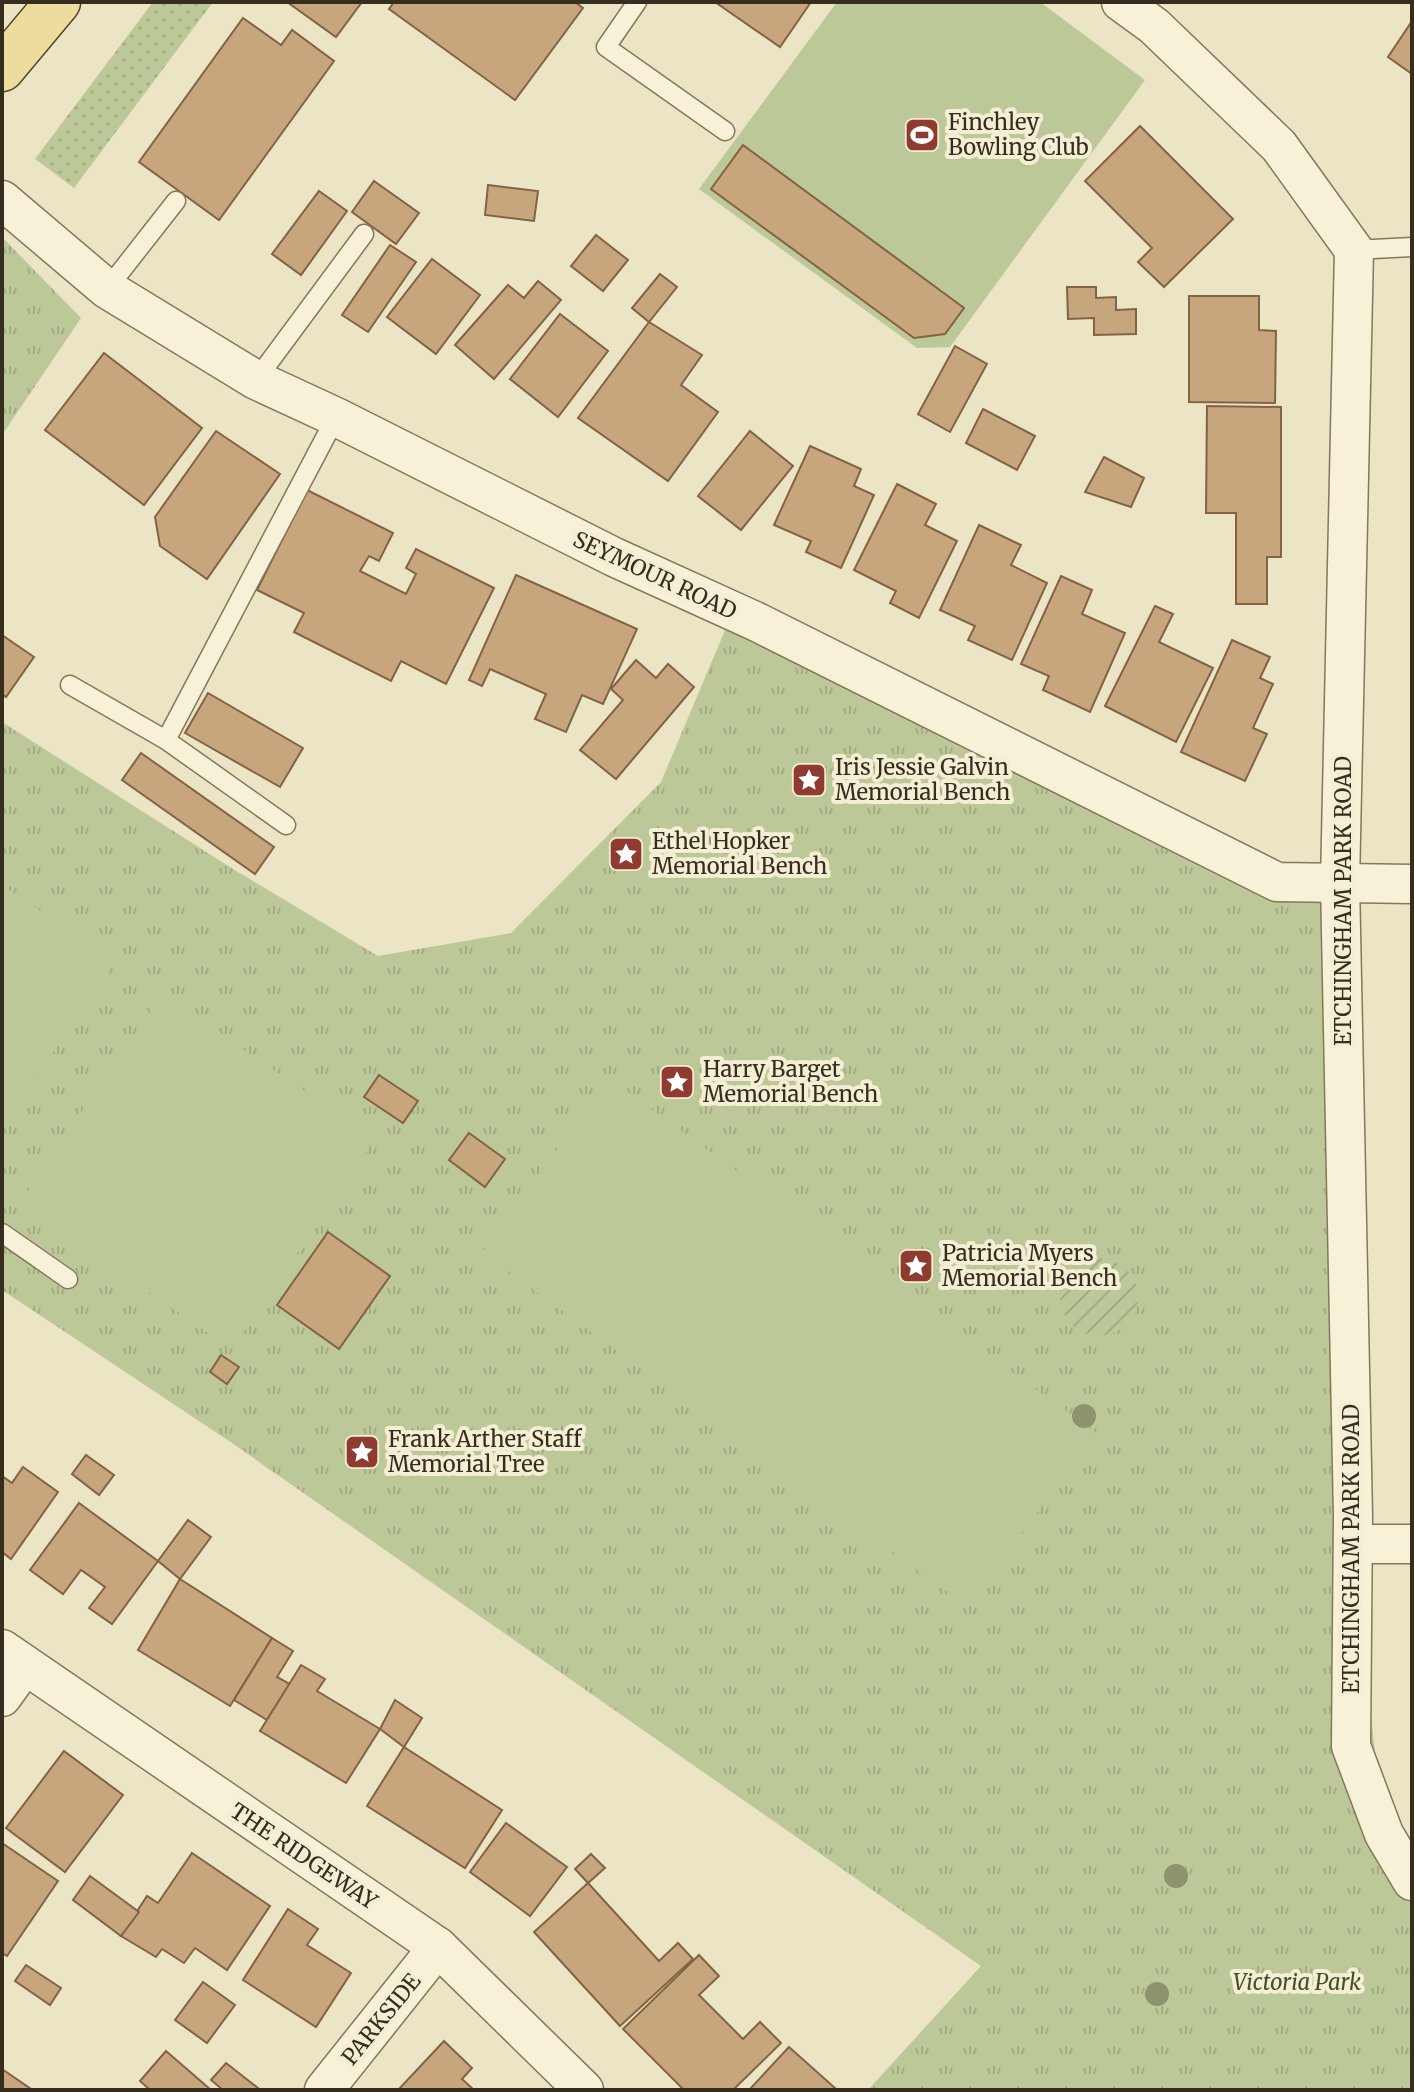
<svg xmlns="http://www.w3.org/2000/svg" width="1414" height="2092" font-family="Merriweather,serif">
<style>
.grass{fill:url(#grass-dots)}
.park{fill:url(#park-tufts)}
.garden{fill:url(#garden-furrows)}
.pitch{fill:#bdc899}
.building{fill:#c7a57d;stroke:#826444;stroke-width:2}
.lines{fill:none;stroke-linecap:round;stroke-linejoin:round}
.lane-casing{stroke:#85775c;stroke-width:21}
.street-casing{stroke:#85775c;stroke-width:41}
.primary-casing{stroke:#534430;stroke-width:47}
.lane{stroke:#f6f1d7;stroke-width:18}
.street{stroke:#f6f1d7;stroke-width:38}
.primary{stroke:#ecdd9f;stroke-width:44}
.tree{fill:#8e936e}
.labels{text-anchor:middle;stroke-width:8;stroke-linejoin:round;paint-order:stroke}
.poi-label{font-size:22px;fill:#362d1f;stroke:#f3eed4;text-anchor:start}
.street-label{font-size:22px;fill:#362d1f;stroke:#f3eed4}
.park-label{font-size:22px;font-style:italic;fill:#415127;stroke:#f3eed4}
</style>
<defs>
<pattern id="grass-dots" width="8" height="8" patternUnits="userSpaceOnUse" patternTransform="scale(2)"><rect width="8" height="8" fill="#bdc899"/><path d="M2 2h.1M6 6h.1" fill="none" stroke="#a3ac83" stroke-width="1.8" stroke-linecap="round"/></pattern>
<pattern id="park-tufts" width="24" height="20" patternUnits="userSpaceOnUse" patternTransform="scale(2)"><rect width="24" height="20" fill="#bdc899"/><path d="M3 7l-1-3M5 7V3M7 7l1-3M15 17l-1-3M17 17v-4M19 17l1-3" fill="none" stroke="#a3ac83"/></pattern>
<pattern id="garden-furrows" width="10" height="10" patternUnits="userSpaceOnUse" patternTransform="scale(2)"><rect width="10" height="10" fill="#bdc899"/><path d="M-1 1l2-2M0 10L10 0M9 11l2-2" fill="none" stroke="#a3ac83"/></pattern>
</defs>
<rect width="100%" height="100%" fill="#ebe4c5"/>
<polygon class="grass" points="153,2 213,2 74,188 35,159"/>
<g class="park">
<polygon points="2,237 81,318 2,435"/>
<polygon points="734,609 1281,884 1337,885 1351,1536 1384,1833 1412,1880 1412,2090 868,2090 981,1966 229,1441 2,1290 2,722 233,869 378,956 511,933 661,782"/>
</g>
<circle class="garden" cx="1099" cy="1297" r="39"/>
<g class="pitch">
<polygon points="837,2 1040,2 1145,80 950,347 917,348 699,189"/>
<polygon points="2,885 115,962 2,1127"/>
<polygon points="162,994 375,1139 232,1349 19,1204"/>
<polygon points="609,1078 1096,1433 968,1607 482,1252"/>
</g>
<g class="building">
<polygon points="287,2 362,2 336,37"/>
<polygon points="394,2 575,2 583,8 515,100 389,9"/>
<polygon points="715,2 811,2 780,47"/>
<polygon points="243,18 281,45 292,30 334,61 219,220 139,162"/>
<polygon points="1412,21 1412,74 1388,57"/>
<polygon points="1140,126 1233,219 1164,287 1138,262 1152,248 1085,181"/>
<polygon points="743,145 964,308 945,334 914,338 711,189"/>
<polygon points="374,181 419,213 396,244 352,212"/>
<polygon points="488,185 538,191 534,221 485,215"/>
<polygon points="319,191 347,211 301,275 272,254"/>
<polygon points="596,235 628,260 603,291 571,266"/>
<polygon points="390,245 416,262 368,332 342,315"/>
<polygon points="432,259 480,295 436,354 387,317"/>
<polygon points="660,274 677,287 649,322 632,308"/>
<polygon points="538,281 561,300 494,379 455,345 508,285 524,298"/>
<polygon points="1067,287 1096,287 1096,298 1116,297 1116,310 1136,309 1136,334 1094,335 1094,318 1068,319"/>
<polygon points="1189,296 1259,296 1259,330 1276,331 1275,403 1189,402"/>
<polygon points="560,314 608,351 558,417 510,379"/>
<polygon points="649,322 702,355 681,385 718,412 668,481 578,418"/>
<polygon points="955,346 987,364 950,432 918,414"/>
<polygon points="104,353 202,428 144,505 45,430"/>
<polygon points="1207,406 1281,407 1281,557 1267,557 1267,604 1236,604 1236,513 1206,513"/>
<polygon points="983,409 1035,436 1017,470 966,443"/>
<polygon points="216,431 280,474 207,579 160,546 155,517"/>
<polygon points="750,431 793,466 741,530 698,496"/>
<polygon points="810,446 861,469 854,486 874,495 841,568 806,552 811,541 774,525"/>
<polygon points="1104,457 1144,478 1131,507 1085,492"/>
<polygon points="897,484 936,504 925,525 957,541 919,618 890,603 896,591 854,570"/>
<polygon points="307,490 393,533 379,561 369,556 360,571 406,594 416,574 406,568 416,549 494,588 446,684 401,661 391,681 294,632 304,613 257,590"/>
<polygon points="979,525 1021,545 1011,565 1047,583 1012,660 968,640 975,626 940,610"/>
<polygon points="516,575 637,629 603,704 582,695 566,732 535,719 546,694 490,669 482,686 469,680"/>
<polygon points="1061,576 1092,590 1082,614 1125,633 1090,712 1043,690 1049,676 1021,664"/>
<polygon points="1155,606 1173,614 1159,642 1213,668 1176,742 1105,706"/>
<polygon points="2,635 34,657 6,697 2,694"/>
<polygon points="1232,640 1270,657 1260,678 1273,684 1253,728 1267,734 1245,781 1181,752"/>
<polygon points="636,660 656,678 668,664 694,687 616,779 580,750 623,700 611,689"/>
<polygon points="208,693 303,748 280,787 185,733"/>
<polygon points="141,753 274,847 255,874 122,780"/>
<polygon points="379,1075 418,1101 403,1123 364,1097"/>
<polygon points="469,1133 505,1159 485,1187 449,1160"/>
<polygon points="328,1232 390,1276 339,1349 277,1305"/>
<polygon points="221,1355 239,1367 227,1384 210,1372"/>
<polygon points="86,1455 114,1475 99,1495 72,1474"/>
<polygon points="23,1467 58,1492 11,1559 2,1552 2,1476 12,1483"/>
<polygon points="79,1503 158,1561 112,1624 89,1608 105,1587 81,1570 63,1594 30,1570"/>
<polygon points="188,1520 211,1537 180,1579 158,1561"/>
<polygon points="180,1579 272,1638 230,1706 138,1650"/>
<polygon points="272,1638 293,1651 277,1677 290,1684 267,1720 234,1700"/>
<polygon points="301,1665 325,1679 317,1691 380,1729 346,1783 260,1731"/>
<polygon points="395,1700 422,1718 404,1747 380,1729"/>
<polygon points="404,1747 502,1810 465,1868 367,1806"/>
<polygon points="64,1751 123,1795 65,1872 6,1828"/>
<polygon points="506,1823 567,1867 530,1916 470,1872"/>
<polygon points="2,1843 58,1881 7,1956 2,1953"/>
<polygon points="192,1853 270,1906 227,1970 195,1948 184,1963 162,1949 156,1957 121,1936 147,1896 158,1903"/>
<polygon points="591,1854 605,1868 588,1883 575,1869"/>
<polygon points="90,1876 139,1912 121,1936 73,1900"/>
<polygon points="588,1883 659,1961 678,1943 693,1959 620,2026 534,1932"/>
<polygon points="288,1909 318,1929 307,1945 351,1973 316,2027 243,1980"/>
<polygon points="699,1955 719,1976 699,1995 743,2039 760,2022 781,2043 733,2090 684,2090 623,2029"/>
<polygon points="26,1965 61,1988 50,2005 15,1981"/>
<polygon points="203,1982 235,2005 207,2043 175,2020"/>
<polygon points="444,2041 472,2068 462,2079 474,2090 398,2090"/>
<polygon points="789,2047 835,2088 833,2090 749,2090"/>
<polygon points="166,2051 211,2090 150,2090 140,2081"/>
<polygon points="226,2063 258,2088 257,2090 223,2090 211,2080"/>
<polygon points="2,2069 31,2089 30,2090 2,2090"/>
</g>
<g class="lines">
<g class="lane-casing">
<g id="lane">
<polyline points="637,2 606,47 725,131"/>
<polyline points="1354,250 1412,247"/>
<polyline points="107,289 176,201"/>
<polyline points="256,380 364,234"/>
<polyline points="70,685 166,740"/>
<polyline points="286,825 166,740 336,417"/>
<polyline points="2,1233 68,1279"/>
</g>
</g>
<g class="street-casing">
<g id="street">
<polyline points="1121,2 1154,26 1279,146 1354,250 1340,882 1353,1516 1351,1746 1384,1834 1412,1881"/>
<polyline points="2,200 107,289 256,380 336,417 614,557 757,622 1277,882 1412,884"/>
<polyline points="1353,1544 1412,1544"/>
<polyline points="2,1649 438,1947 584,2090"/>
<polyline points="2,1697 25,1665"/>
<polyline points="324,2090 438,1947"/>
</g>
</g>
<g class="primary-casing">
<polyline id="primary" points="2,69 58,2"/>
</g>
<use href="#lane" class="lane"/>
<use href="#street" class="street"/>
<use href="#primary" class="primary"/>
</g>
<g class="tree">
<circle cx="721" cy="840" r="12"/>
<circle cx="1084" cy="1416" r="12"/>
<circle cx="1176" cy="1876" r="12"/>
<circle cx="1157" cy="1994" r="12"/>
</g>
<defs>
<g id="stadium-square" transform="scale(1.8)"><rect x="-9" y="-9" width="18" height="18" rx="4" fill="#903b30" stroke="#f3eed4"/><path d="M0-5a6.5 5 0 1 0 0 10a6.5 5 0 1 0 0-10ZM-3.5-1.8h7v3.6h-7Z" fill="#fff"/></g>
<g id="sight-square" transform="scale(1.8)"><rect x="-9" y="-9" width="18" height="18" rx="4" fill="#903b30" stroke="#f3eed4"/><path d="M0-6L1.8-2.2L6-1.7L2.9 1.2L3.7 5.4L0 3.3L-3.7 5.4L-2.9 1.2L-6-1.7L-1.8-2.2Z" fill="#fff"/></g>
</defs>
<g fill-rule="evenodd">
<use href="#stadium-square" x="922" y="135"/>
<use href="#sight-square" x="809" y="780"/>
<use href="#sight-square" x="626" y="854"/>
<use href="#sight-square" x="677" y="1082"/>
<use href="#sight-square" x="916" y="1266"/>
<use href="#sight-square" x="362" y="1452"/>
</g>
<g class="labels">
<g class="poi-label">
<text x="948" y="130">Finchley<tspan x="948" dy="25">Bowling Club</tspan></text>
<text x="835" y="775">Iris Jessie Galvin<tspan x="835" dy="25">Memorial Bench</tspan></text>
<text x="652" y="849">Ethel Hopker<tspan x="652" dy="25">Memorial Bench</tspan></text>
<text x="703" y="1077">Harry Barget<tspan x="703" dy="25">Memorial Bench</tspan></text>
<text x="942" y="1261">Patricia Myers<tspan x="942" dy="25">Memorial Bench</tspan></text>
<text x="388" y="1447">Frank Arther Staff<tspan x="388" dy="25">Memorial Tree</tspan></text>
</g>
<g class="street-label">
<text transform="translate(655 575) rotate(25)" y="8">SEYMOUR ROAD</text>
<text transform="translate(1343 901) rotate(-90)" y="8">ETCHINGHAM PARK ROAD</text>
<text transform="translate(1351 1549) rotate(-90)" y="8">ETCHINGHAM PARK ROAD</text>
<text transform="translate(304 1856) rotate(34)" y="8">THE RIDGEWAY</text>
<text transform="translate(381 2019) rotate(-51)" y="8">PARKSIDE</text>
</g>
<g class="park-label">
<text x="1297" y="1990">Victoria Park</text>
</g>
</g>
<rect width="1414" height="2092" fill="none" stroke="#362d1f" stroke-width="8"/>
</svg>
